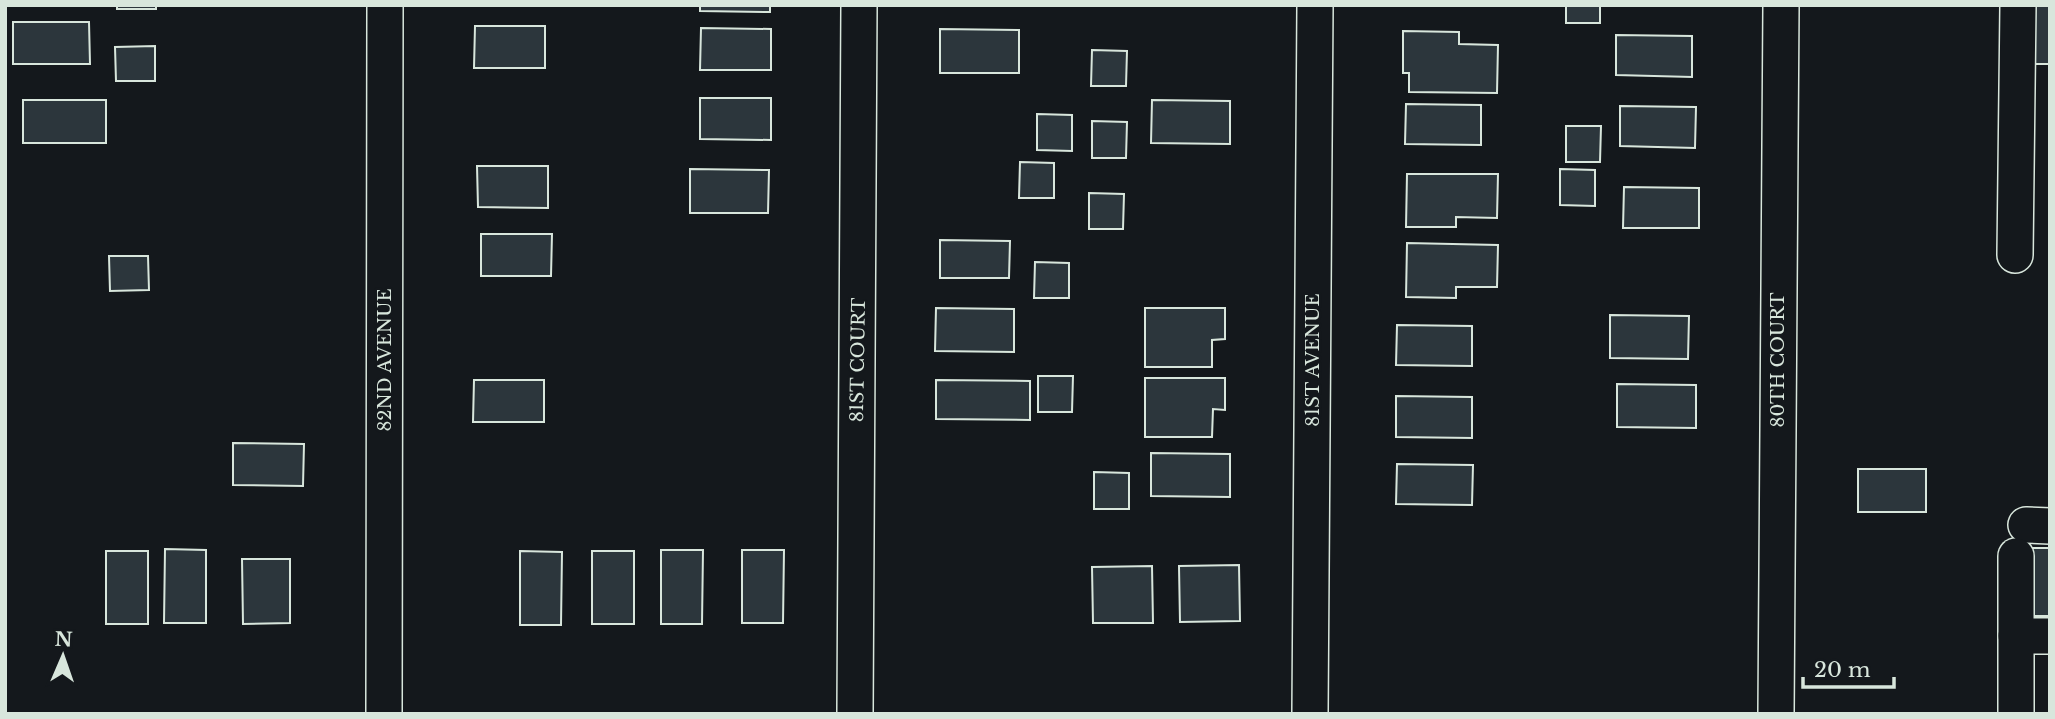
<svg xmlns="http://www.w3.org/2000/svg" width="2055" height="719" font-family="'Libre Baskerville',serif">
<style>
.building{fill:#2c363c;stroke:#d8e6dc;stroke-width:2}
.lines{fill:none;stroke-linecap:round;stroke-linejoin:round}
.minor-casing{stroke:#d8e6dc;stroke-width:38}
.minor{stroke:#14181c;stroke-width:35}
.labels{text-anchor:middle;stroke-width:5;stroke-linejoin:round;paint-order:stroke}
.street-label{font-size:18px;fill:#d8e6dc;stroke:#14181c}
</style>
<rect width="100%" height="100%" fill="#14181c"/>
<g class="building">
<rect x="117" y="5" width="39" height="4"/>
<polygon points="700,5 770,5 770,12 700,11"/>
<rect x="1566" y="5" width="34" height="18"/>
<rect x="2033" y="5" width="17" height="59"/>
<polygon points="13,22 89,22 90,64 13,64"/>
<polygon points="475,26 545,26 545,68 474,68"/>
<polygon points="701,28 771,29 771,70 700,70"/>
<polygon points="940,29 1019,30 1019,73 940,73"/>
<polygon points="1403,31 1459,32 1459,44 1498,45 1497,93 1409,92 1409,73 1403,73"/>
<polygon points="1616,35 1692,36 1692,77 1616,75"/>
<polygon points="155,46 155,81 116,81 115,47"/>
<polygon points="1092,50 1127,51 1126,86 1091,86"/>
<polygon points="700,98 771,98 771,140 700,139"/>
<rect x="23" y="100" width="83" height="43"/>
<polygon points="1152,100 1230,101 1230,144 1151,143"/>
<polygon points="1406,104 1481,105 1481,145 1405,144"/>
<polygon points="1620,106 1696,107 1695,148 1620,146"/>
<polygon points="1037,114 1072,115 1072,151 1037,150"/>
<polygon points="1092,121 1127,122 1126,158 1092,158"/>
<polygon points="1566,126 1601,126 1600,162 1566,162"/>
<polygon points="1020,162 1054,163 1054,198 1019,198"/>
<polygon points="477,166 548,166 548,208 478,207"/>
<polygon points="690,169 769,170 768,213 690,213"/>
<polygon points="1560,169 1595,170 1595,206 1560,205"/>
<polygon points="1407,174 1498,174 1497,218 1456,217 1456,227 1406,227"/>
<polygon points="1624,187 1699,188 1699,228 1623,228"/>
<polygon points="1089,193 1124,194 1123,229 1089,229"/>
<polygon points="481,234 552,234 551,276 481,276"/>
<polygon points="940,240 1010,241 1009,278 940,278"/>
<polygon points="1407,243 1498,245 1497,287 1456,287 1456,298 1406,297"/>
<polygon points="109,256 148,256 149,290 110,291"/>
<polygon points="1035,262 1069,263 1069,298 1034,298"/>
<polygon points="936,308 1014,309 1014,352 935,351"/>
<polygon points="1145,308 1225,308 1225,339 1212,340 1212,367 1145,367"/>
<polygon points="1610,315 1689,316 1688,359 1610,358"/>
<polygon points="1397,325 1472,326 1472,366 1396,365"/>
<polygon points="1038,376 1073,376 1072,412 1038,412"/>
<polygon points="1145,378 1225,378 1225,410 1213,409 1212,437 1145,437"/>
<polygon points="474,380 544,380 544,422 473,422"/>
<polygon points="936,380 1030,381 1030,420 936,419"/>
<polygon points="1617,384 1696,385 1696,428 1617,427"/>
<polygon points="1396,396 1472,397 1472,438 1396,437"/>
<polygon points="233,443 304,444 303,486 233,485"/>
<polygon points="1151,453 1230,454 1230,497 1151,496"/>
<polygon points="1397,464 1473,465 1472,505 1396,504"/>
<rect x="1858" y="469" width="68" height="43"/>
<polygon points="1094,472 1129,473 1129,509 1094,509"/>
<polygon points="2032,548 2050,548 2050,616 2031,616"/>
<polygon points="165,549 206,550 206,623 164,623"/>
<polygon points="661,550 703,550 702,624 661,624"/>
<polygon points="742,550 784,550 783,623 742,623"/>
<rect x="106" y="551" width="42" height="73"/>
<polygon points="520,551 562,552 561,625 520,625"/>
<rect x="592" y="551" width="42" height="73"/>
<polygon points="242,559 290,559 290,623 243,624"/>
<polygon points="1239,565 1240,621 1180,622 1179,566"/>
<polygon points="1152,566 1153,623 1093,623 1092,567"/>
</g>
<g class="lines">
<g class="minor-casing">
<g id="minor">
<polyline points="2015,255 2018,5"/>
<polyline points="2026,525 2050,526"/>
<polyline points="2016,636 2050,636"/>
<polyline points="384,714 385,5"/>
<polyline points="855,714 859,5"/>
<polyline points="1310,714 1315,5"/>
<polyline points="1776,714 1781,5"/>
<polyline points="2016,714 2016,556"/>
</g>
</g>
<use href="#minor" class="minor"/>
</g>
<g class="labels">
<g class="street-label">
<text transform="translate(385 360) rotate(-90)" y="6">82ND AVENUE</text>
<text transform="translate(858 360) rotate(-89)" y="6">81ST COURT</text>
<text transform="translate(1313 360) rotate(-90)" y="6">81ST AVENUE</text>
<text transform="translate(1778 360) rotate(-90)" y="6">80TH COURT</text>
</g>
</g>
<rect width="2055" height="719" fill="none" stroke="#d8e6dc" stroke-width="14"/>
<g transform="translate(63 656) rotate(2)" stroke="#14181c" stroke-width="5" paint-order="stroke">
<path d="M0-5L12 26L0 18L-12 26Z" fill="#d8e6dc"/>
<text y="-10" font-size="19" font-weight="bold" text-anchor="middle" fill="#d8e6dc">N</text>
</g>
<path d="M1803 677v10h91v-10" fill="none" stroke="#d8e6dc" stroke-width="3.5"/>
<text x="1814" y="677" font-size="21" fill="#d8e6dc" stroke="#14181c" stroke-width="5" paint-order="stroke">20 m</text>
</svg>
